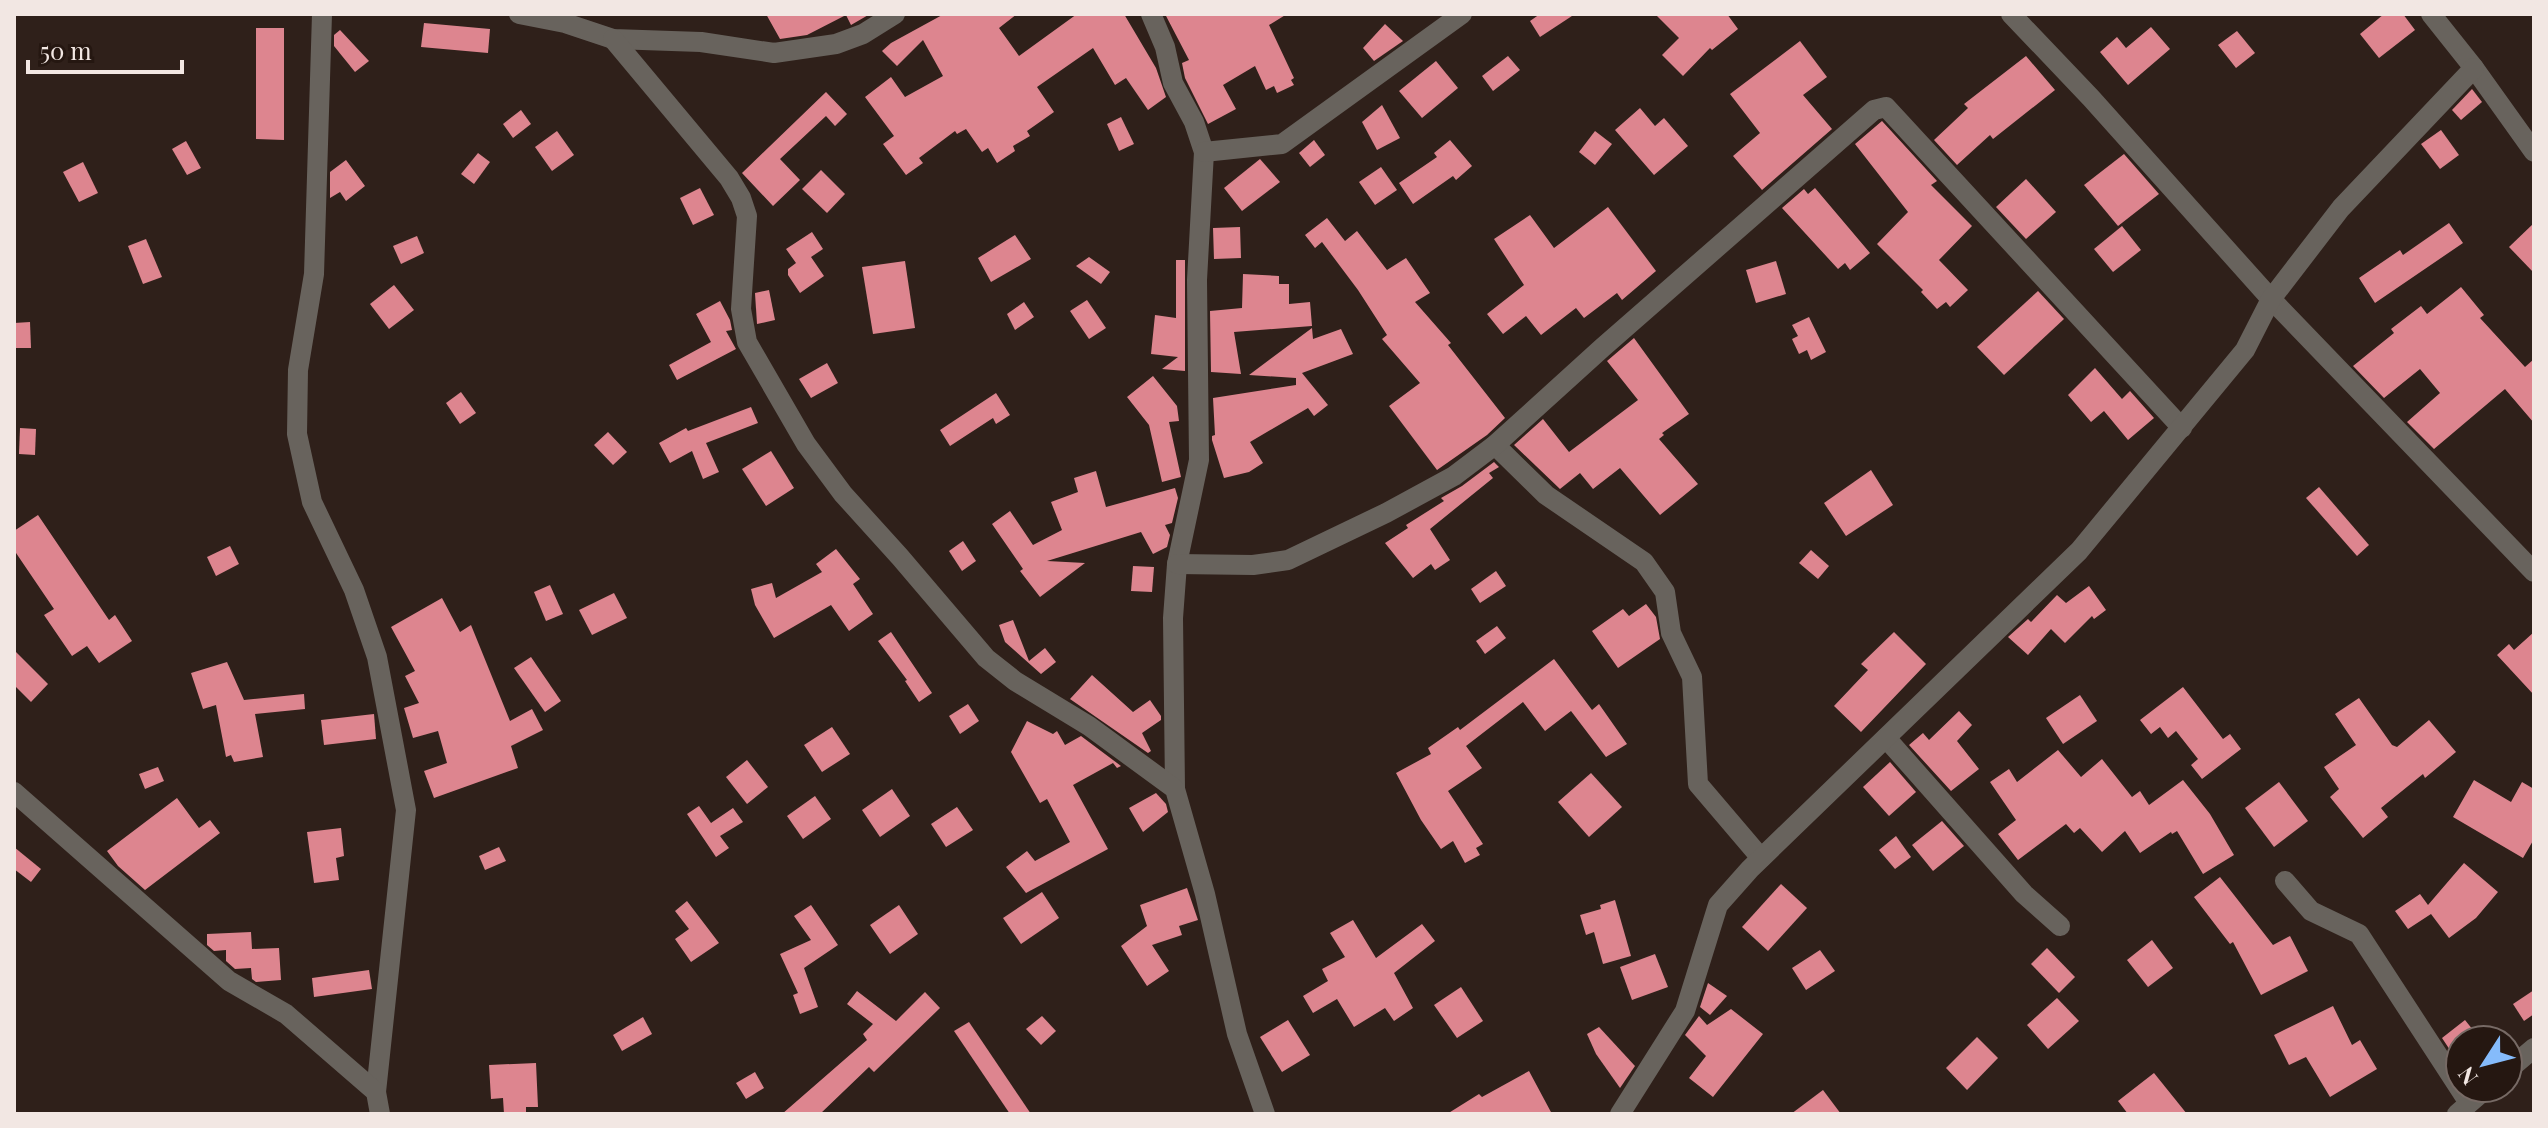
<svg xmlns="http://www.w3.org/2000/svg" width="2548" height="1128" font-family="'Playfair Display',serif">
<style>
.building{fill:#dd858f}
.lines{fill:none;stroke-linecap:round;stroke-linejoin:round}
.minor{stroke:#68635d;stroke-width:20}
</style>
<rect width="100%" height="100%" fill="#2f201a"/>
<g class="building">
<polygon points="766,14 870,14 851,25 846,15 807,35 780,39"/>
<polygon points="944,14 1017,14 999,28 1019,56 1077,14 1124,14 1156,68 1166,97 1148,110 1126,78 1115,85 1093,48 1037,87 1054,112 1027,131 1030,136 1013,146 1015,151 997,163 988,148 982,152 966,129 957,134 955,131 919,158 923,163 906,175 883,144 894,136 865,97 891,77 905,97 943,76 923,40 897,66 882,51 891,43"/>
<polygon points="1165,14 1287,14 1269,25 1294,78 1291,80 1294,85 1277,93 1274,86 1266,90 1255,66 1223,85 1236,109 1208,124 1185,78 1182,63 1189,60"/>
<polygon points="1540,14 1575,14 1540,37 1530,21"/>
<polygon points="1655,14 1727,14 1738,29 1712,50 1710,48 1683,76 1662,55 1679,38"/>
<polygon points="2384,14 2403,14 2415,30 2379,58 2360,34"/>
<polygon points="424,23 490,29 488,53 421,47"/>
<polygon points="1385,24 1403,41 1374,61 1363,48"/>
<polygon points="2151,27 2170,49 2128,85 2100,52 2117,37 2126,48"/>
<polygon points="256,28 284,28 284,140 256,139"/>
<polygon points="340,30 369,61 355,72 334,46 334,35"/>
<polygon points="2237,31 2255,53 2236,68 2218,45"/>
<polygon points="1800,41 1827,77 1803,95 1832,129 1762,190 1733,156 1760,133 1730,94"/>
<polygon points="1508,56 1520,70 1493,91 1482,76"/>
<polygon points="2026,56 2055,90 1993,139 1990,135 1957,165 1934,140 1968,108 1964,104"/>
<polygon points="1436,61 1458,88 1422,118 1399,91"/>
<polygon points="2472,89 2482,102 2461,120 2452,110"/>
<polygon points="826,92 847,114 835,126 826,116 780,159 800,180 773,206 742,173"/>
<polygon points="1382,105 1400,138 1377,150 1362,122"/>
<polygon points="1640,108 1655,126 1664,118 1688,146 1654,175 1615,130"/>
<polygon points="521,110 531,124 513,138 503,124"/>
<polygon points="1121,117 1134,144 1119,151 1107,124"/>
<polygon points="1882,121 1937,181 1931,185 1972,226 1939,260 1968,290 1950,307 1946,302 1937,309 1921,292 1923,290 1877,244 1908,212 1855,144"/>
<polygon points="2441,130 2459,155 2440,169 2421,144"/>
<polygon points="557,131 574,155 552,171 535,147"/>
<polygon points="1595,131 1612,144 1595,165 1579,152"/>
<polygon points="1314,140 1325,155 1310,167 1299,153"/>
<polygon points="1450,140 1472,166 1456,180 1453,176 1413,204 1399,183 1437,157 1434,153"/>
<polygon points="186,141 201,168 187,175 172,149"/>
<polygon points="478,153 490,162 474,184 461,174"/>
<polygon points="2124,154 2159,194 2118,226 2084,185"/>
<polygon points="1260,159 1280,182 1242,211 1224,188"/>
<polygon points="346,160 365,186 346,201 340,192 330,198 330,172"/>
<polygon points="83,162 98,193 79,202 63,172"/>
<polygon points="1381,167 1397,190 1375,205 1359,182"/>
<polygon points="821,170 845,194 827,213 802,189"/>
<polygon points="2026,179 2056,212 2026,239 1996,207"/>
<polygon points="700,188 714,215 693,225 680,198"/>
<polygon points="1815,188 1870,253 1850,270 1845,263 1838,269 1782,208 1804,189 1808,194"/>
<polygon points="1608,207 1656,271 1622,300 1617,293 1584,318 1576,308 1541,335 1526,316 1503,334 1487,314 1524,285 1494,239 1530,215 1554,248"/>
<polygon points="1327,218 1345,241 1357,231 1387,270 1406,258 1430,293 1415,302 1451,343 1448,345 1505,418 1487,435 1437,470 1389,406 1420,383 1382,339 1387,335 1358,290 1322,242 1315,248 1305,235"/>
<polygon points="2449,223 2463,243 2375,303 2359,278 2400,250 2403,255"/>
<polygon points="2534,223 2534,273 2509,247"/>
<polygon points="2122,226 2141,250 2113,272 2094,249"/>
<polygon points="1240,227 1241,258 1214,259 1213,228"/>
<polygon points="812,232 823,249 811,257 824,276 800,293 788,275 788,269 796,263 786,249"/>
<polygon points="1015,235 1031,259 991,282 978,258"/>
<polygon points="417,236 424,253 401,264 393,246"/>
<polygon points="146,239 162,277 143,284 128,246"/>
<polygon points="1089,257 1110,272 1101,284 1076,266"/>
<polygon points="1176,260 1185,260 1185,371 1162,369 1178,357 1151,354 1155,315 1176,318"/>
<polygon points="905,261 915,328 873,334 862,267"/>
<polygon points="1776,261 1786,294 1756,303 1746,270"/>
<polygon points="1243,274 1279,276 1279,284 1289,284 1289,304 1310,302 1312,326 1234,332 1241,374 1211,372 1210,311 1242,308"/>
<polygon points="394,285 414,310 389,329 370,304"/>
<polygon points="2461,287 2484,315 2480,318 2525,367 2534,359 2534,423 2505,389 2434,449 2407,422 2440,393 2420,369 2384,398 2353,366 2394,333 2391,329 2421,306 2427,314"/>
<polygon points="769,290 775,320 757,324 755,293"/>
<polygon points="2038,291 2064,319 2004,375 1977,347"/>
<polygon points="1087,300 1106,328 1089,339 1070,311"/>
<polygon points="720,301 730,320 732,330 726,331 736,349 677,380 669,365 711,342 696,314"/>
<polygon points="1024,302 1034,317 1015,330 1007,314"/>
<polygon points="1809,317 1826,352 1811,360 1807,350 1799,354 1792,339 1798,336 1792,325"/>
<polygon points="30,322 31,348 14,348 14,323"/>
<polygon points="1312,328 1313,339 1341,329 1353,354 1302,373 1328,405 1314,416 1308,408 1250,442 1263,463 1249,472 1224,478 1212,440 1212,436 1215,435 1213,398 1296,385 1296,378 1249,375"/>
<polygon points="1634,338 1689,414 1662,433 1664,435 1659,439 1698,484 1660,515 1620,468 1593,489 1580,473 1560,489 1514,445 1543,419 1569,452 1638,400 1607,361"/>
<polygon points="827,363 838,383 811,398 799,379"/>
<polygon points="2095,368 2122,399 2130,391 2154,418 2128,440 2104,411 2091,422 2068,395"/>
<polygon points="1153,376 1177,406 1179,421 1169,422 1181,477 1162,482 1149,425 1127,397"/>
<polygon points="461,392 476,413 460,424 446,403"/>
<polygon points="996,393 1010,415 996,424 993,418 950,446 940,430"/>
<polygon points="751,407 758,423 706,443 719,472 703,479 692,451 670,463 659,443 686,428 688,431"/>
<polygon points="20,428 36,429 35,455 19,454"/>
<polygon points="608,432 627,452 613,465 594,445"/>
<polygon points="771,451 794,488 766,506 742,469"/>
<polygon points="1494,462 1499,467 1489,473 1493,478 1430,529 1450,560 1435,570 1431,564 1413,578 1385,543 1408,528 1406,525 1444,501 1441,498 1462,486"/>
<polygon points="1871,470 1893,505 1846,536 1824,503"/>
<polygon points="1096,471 1106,507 1175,488 1178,498 1172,523 1165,525 1170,535 1167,547 1153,554 1141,532 1047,561 1085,563 1040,597 1020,571 1023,569 992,524 1010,511 1033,545 1062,530 1051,502 1078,492 1074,478"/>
<polygon points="2319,487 2369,545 2357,556 2306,498"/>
<polygon points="38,515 109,620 115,615 132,641 99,663 87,646 72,656 44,615 54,609 14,550 14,531"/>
<polygon points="963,541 976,561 962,571 949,551"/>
<polygon points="230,546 239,564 216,576 207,557"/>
<polygon points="836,549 860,579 853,584 873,614 849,631 831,605 774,638 755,605 751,589 772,583 776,598 822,572 816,564"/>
<polygon points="1811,550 1829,566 1818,579 1799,563"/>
<polygon points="1133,566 1154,567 1152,592 1131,591"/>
<polygon points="1496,571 1506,586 1480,603 1471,589"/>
<polygon points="550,585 563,614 546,621 534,592"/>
<polygon points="2089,586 2106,610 2094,619 2092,616 2065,643 2051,629 2028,655 2008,637 2028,619 2031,622 2057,595 2066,603"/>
<polygon points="614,593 627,618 592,635 579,610"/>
<polygon points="442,598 460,632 471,625 510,721 532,709 543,730 511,746 518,768 434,798 424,771 447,763 438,731 413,738 404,708 419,703 405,676 415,671 391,627"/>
<polygon points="1646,604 1656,617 1660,639 1618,668 1592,631 1623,609 1629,616"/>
<polygon points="1013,620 1029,661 1045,648 1056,662 1041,674 1005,642 999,625"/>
<polygon points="1497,626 1506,638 1485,654 1476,641"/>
<polygon points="891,632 932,693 919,702 905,681 907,680 878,641"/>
<polygon points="1894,632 1926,664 1861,732 1834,706 1868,670 1861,664"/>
<polygon points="2534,632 2534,695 2497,655 2509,644 2514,650"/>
<polygon points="14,650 48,684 31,702 14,685"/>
<polygon points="531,657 561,701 545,712 514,668"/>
<polygon points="1554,659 1592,710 1599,704 1627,744 1606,757 1571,711 1545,731 1523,702 1466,746 1482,768 1448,791 1483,844 1476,848 1480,855 1465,863 1453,841 1441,849 1421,820 1396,773 1431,754 1428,748 1458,727 1460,730"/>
<polygon points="227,662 244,700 304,694 305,709 255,714 263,757 234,762 231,755 226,757 216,705 203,709 191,673"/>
<polygon points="1092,675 1133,712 1150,700 1161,716 1161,720 1142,733 1151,751 1148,753 1070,699"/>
<polygon points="2183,687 2223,739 2230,734 2241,749 2202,779 2191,765 2198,759 2176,731 2168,738 2160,727 2151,734 2140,720"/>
<polygon points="2080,695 2097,721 2063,744 2046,718"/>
<polygon points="2359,698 2392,745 2397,747 2429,720 2456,752 2425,778 2423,774 2381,808 2388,817 2363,838 2330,797 2339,789 2324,767 2356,745 2335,714"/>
<polygon points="968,704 979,721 960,734 949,716"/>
<polygon points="1959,711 1972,725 1957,741 1979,769 1951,791 1909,745 1923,733 1929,740"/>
<polygon points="374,714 376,739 324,745 321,720"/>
<polygon points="1027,721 1053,734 1057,731 1065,745 1081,736 1121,766 1117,768 1113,763 1073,785 1108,849 1026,893 1006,867 1027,851 1035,861 1070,842 1047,799 1040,803 1011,752"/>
<polygon points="832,727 850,754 822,772 804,745"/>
<polygon points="2058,750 2081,777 2102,759 2132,797 2140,791 2149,805 2183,780 2210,814 2234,855 2203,874 2177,831 2172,834 2171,832 2140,853 2125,831 2102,852 2080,828 2074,833 2066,824 2018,860 1998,834 2016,820 1990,782 2009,769 2017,782"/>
<polygon points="747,760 768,787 747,804 726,777"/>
<polygon points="1890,762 1916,792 1889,816 1863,787"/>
<polygon points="158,767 164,781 145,789 139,774"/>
<polygon points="1591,773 1622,807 1589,837 1558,802"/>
<polygon points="2474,780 2511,802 2522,782 2534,789 2534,839 2523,858 2453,817"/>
<polygon points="2279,782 2308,821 2274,847 2245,808"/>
<polygon points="892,789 910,816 880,837 862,810"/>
<polygon points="1156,793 1166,804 1168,812 1143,832 1129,808"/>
<polygon points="815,796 831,819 803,839 787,816"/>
<polygon points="177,798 199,828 210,820 220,833 145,890 118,866 107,851"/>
<polygon points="699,806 711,823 733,808 743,822 720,836 729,848 716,857 687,814"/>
<polygon points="957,807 973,830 946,847 931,824"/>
<polygon points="1942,821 1964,846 1933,871 1912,845"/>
<polygon points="341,828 344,856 336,858 339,880 314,883 307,832"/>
<polygon points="1896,836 1911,857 1895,869 1879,850"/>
<polygon points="14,847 41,869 31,882 14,869"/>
<polygon points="499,847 506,861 485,870 479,856"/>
<polygon points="2464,863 2498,892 2476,918 2449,938 2431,914 2408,929 2395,911 2420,894 2428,905"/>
<polygon points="2220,877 2273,945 2290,936 2308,971 2261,995 2233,942 2230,944 2194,897"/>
<polygon points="1781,884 1807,908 1768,951 1742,927"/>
<polygon points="1187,888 1198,920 1179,926 1182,935 1152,945 1169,971 1147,986 1121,946 1147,926 1140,905"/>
<polygon points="1042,892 1059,918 1021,944 1003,918"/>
<polygon points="1615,900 1631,956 1603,964 1594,932 1586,935 1580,915 1601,909 1600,905"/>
<polygon points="687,901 719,943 691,962 675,939 689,929 675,911"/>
<polygon points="811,905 838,945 804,968 818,1007 800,1014 793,995 798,993 780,954 811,940 794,916"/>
<polygon points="899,905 918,934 890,954 870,925"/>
<polygon points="1353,920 1376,958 1422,924 1435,941 1394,973 1413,1008 1394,1021 1385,1008 1354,1027 1337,999 1313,1013 1303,996 1328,981 1322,969 1345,957 1330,933"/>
<polygon points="251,932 252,949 279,948 281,980 256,982 252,979 251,968 235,969 226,961 226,950 214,951 207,945 207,934"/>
<polygon points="2152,940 2173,968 2148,987 2127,960"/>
<polygon points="2047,948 2075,977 2059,993 2031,964"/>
<polygon points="1820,950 1835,971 1806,990 1792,968"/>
<polygon points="1655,954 1668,987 1632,1000 1620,967"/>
<polygon points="369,970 372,989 314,997 312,978"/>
<polygon points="1708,983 1727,996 1710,1015 1700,1007"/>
<polygon points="1461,987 1483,1021 1457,1038 1434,1005"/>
<polygon points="2534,990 2534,1014 2524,1021 2513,1004"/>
<polygon points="857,991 896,1021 925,992 940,1008 874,1072 869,1067 820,1114 782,1114 867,1040 863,1034 873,1024 847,1004"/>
<polygon points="2057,998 2079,1021 2048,1049 2027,1025"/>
<polygon points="2333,1006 2352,1045 2360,1040 2377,1069 2330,1097 2306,1057 2289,1065 2274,1035"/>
<polygon points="1731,1009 1763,1034 1713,1097 1689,1078 1706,1056 1685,1035 1699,1016 1707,1025"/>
<polygon points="1042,1016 1056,1031 1041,1045 1026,1029"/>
<polygon points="643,1017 652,1034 622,1051 613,1035"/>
<polygon points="1288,1020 1310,1055 1282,1072 1260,1037"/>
<polygon points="2465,1020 2481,1040 2460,1040 2460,1065 2442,1038"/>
<polygon points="969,1022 1031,1114 1010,1114 954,1031"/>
<polygon points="1599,1027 1635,1066 1620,1088 1596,1054 1587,1034"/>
<polygon points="1977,1037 1998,1058 1967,1090 1946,1068"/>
<polygon points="536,1063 538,1107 526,1107 526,1114 504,1114 503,1098 491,1099 489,1065"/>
<polygon points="1529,1071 1552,1114 1447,1114 1479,1094 1482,1097"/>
<polygon points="755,1072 764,1088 746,1099 736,1083"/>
<polygon points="2154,1073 2187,1114 2128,1114 2118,1101"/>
<polygon points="1823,1090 1841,1114 1791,1114"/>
</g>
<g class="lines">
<g class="minor">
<polyline points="322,14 314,274 298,370 297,434 312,502 354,590 377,657 406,810 376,1092"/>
<polyline points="519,14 565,23 613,39 701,42 774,53 836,44 863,34 895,14"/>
<polyline points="1151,14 1165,47 1173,83 1194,122 1204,152 1197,280 1199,460 1177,564 1173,618 1175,789"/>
<polyline points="2011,14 2091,98 2271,299 2534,572"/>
<polyline points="2431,14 2474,68 2534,152"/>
<polyline points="613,39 729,178 741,198 747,216 741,309 747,342 806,444 843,494 900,557 986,658 1015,681 1089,726 1175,789 1205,894 1237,1034 1265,1114"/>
<polyline points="1204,152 1282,144 1462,14"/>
<polyline points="1495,445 1546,495 1644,562 1665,592 1671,633 1692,677 1698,784 1761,858"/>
<polyline points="1177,564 1253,565 1288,560 1386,513 1454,476 1495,445 1602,348 1874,110 1886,107 2182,428"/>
<polyline points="1886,738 2024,894 2060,926"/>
<polyline points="14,792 229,981 286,1014 376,1092 380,1114"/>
<polyline points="2285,881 2311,911 2359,934 2469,1103"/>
<polyline points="2508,1070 2534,1048"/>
<polyline points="1620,1114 1685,1011 1718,905 1750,869 2079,551 2245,350 2271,299 2341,208 2474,68"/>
<polyline points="2457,1114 2487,1088"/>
</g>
</g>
<rect width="2548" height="1128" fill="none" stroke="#f2e7e3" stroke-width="32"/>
<g transform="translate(2484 1064) rotate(234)"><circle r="38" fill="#251711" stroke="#776a65" stroke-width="2"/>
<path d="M0-6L14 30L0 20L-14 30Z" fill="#85bbfb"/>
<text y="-12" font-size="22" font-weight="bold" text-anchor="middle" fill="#f2e7e3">N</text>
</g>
<path d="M28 60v12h154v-12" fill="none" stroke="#f2e7e3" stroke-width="4"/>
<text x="40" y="60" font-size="24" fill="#f2e7e3" stroke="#251711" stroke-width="6" paint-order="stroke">50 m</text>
</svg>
